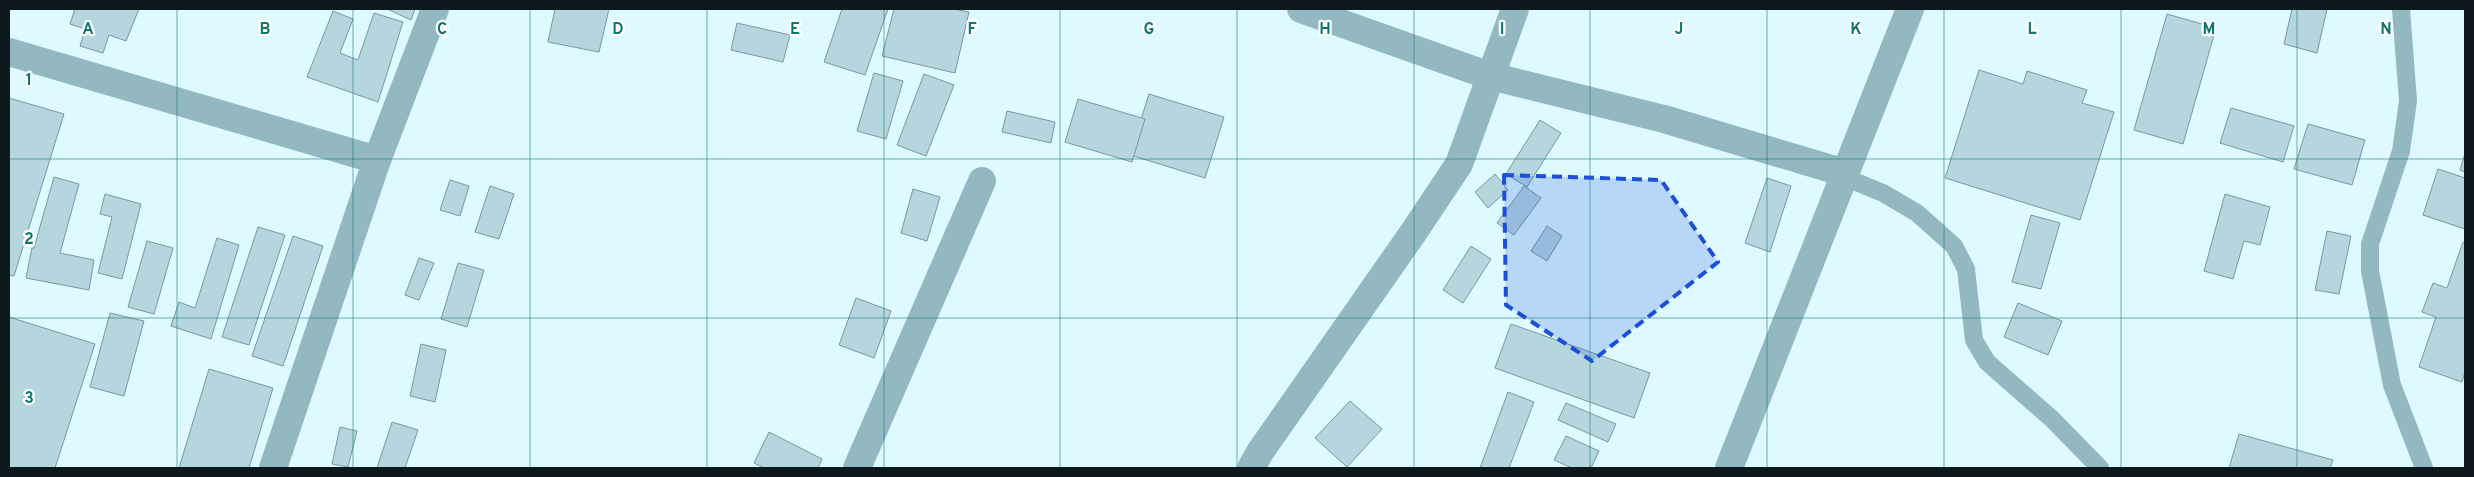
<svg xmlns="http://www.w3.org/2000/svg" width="2474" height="477" font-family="Overpass,sans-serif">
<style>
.building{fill:#b5d6de;stroke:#79989f}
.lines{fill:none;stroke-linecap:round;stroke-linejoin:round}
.service{stroke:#93b8c1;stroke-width:18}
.minor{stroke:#93b8c1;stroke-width:28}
.marked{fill:#1d4ed8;fill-opacity:0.2;stroke:#1d4ed8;stroke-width:4;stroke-dasharray:10 6;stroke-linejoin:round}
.grid{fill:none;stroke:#0f766e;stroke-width:1;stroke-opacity:0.55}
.grid-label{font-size:16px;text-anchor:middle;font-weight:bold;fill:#0f766e;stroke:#fff;stroke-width:4.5;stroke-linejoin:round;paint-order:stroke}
</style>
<rect width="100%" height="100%" fill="#def9ff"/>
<g class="building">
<polygon points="75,9 139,9 126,41 109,35 103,53 80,46 85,29 70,24"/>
<polygon points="387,9 415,9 411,20"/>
<polygon points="555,9 609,9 599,52 548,42"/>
<polygon points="842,9 888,9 865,75 824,62"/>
<polygon points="894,9 954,9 969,12 955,73 882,56"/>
<polygon points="2292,9 2327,9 2317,53 2284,44"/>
<polygon points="333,11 353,19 340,53 358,60 374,13 403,22 378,102 307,77"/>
<polygon points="2167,14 2216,28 2183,144 2134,130"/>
<polygon points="737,23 790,35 783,62 731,50"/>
<polygon points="1979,70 2023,84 2027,71 2087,90 2082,103 2114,112 2080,220 1945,178"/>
<polygon points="874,73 903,81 886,139 857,131"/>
<polygon points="924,74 954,85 926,156 897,145"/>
<polygon points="1149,94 1224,117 1205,178 1130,155"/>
<polygon points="9,98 64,114 14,276 9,275"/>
<polygon points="1078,99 1145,119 1132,162 1065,142"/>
<polygon points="2231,108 2294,126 2283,162 2220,143"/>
<polygon points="1007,111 1055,122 1051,143 1002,132"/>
<polygon points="1540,120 1561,133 1527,187 1506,174"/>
<polygon points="2308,124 2365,140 2352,185 2294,169"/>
<polygon points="2465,153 2465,172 2460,170"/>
<polygon points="2438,169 2465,178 2465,229 2423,215"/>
<polygon points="1495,174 1508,190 1488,208 1475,192"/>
<polygon points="54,177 79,184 60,253 94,260 89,290 26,278 32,248 34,248"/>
<polygon points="1767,178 1791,186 1770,252 1745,243"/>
<polygon points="450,180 469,186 460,216 440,210"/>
<polygon points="490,186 514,194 499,239 475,232"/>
<polygon points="1524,186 1541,198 1514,235 1497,223"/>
<polygon points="913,189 940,197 927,241 901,233"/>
<polygon points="105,194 141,204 122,279 98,273 112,217 100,214"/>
<polygon points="2225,194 2270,207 2260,245 2244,241 2233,279 2204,271"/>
<polygon points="2031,215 2060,223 2041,289 2012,282"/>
<polygon points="1547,226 1562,236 1547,261 1531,251"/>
<polygon points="258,227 285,235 249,345 222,337"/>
<polygon points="2327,231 2351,236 2339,294 2315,290"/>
<polygon points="293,236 323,246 283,366 252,356"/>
<polygon points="217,238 239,245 211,339 171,326 179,302 195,308"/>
<polygon points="147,241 173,248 154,314 128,307"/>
<polygon points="2463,242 2465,243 2465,372 2462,382 2419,367 2436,317 2422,312 2433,283 2447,288"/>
<polygon points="1471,246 1491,259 1463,303 1443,290"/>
<polygon points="419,258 434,263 419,300 405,295"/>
<polygon points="458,263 484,270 467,327 441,319"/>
<polygon points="856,298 891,311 874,358 839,345"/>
<polygon points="2018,303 2062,321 2048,355 2004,337"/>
<polygon points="110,313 144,321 124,396 90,387"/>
<polygon points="9,317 95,344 55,468 9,468"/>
<polygon points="1511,324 1650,373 1634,418 1495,368"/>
<polygon points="421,344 446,350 435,402 410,396"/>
<polygon points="209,369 273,388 249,468 179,468"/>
<polygon points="1508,392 1534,402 1509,468 1480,468"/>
<polygon points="1350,401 1382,429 1347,467 1315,438"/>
<polygon points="1566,403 1616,424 1608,442 1558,420"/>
<polygon points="392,422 418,430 405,468 377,468"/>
<polygon points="340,427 357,431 348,467 332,464"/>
<polygon points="769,432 822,459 818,468 764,468 754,463"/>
<polygon points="2239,434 2333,460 2330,468 2229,468"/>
<polygon points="1566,436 1599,451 1591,468 1572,468 1554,460"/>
</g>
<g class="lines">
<g class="service">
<polyline points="2401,9 2408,101 2401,151 2370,244 2370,271 2392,385 2424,468"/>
<polyline points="1844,177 1883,193 1917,213 1954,246 1966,269 1974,340 1987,362 2052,419 2100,468"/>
</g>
<g class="minor">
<polyline points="1301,9 1490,76 1664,119 1845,173"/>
<polyline points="9,52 377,160"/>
<polyline points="273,468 377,160 435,9"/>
<polyline points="857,468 982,181"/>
<polyline points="1251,468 1260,452 1413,233 1459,164 1515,9"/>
<polyline points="1729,468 1910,9"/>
</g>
</g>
<path class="marked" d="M1504,175L1661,180L1718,262L1592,361L1506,305Z"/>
<path class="grid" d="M177,9V468M353,9V468M530,9V468M707,9V468M884,9V468M1060,9V468M1237,9V468M1414,9V468M1590,9V468M1767,9V468M1944,9V468M2121,9V468M2297,9V468M9,159H2465M9,318H2465"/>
<g class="grid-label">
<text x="88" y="34">A</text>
<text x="265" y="34">B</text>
<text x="442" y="34">C</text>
<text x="618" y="34">D</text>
<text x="795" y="34">E</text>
<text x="972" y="34">F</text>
<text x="1149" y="34">G</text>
<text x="1325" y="34">H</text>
<text x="1502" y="34">I</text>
<text x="1679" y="34">J</text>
<text x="1856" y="34">K</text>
<text x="2032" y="34">L</text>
<text x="2209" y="34">M</text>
<text x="2386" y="34">N</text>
<text x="29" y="85">1</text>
<text x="29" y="244">2</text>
<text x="29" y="403">3</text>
</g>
<rect width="2474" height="477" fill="none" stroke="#0d191c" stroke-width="20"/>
</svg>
